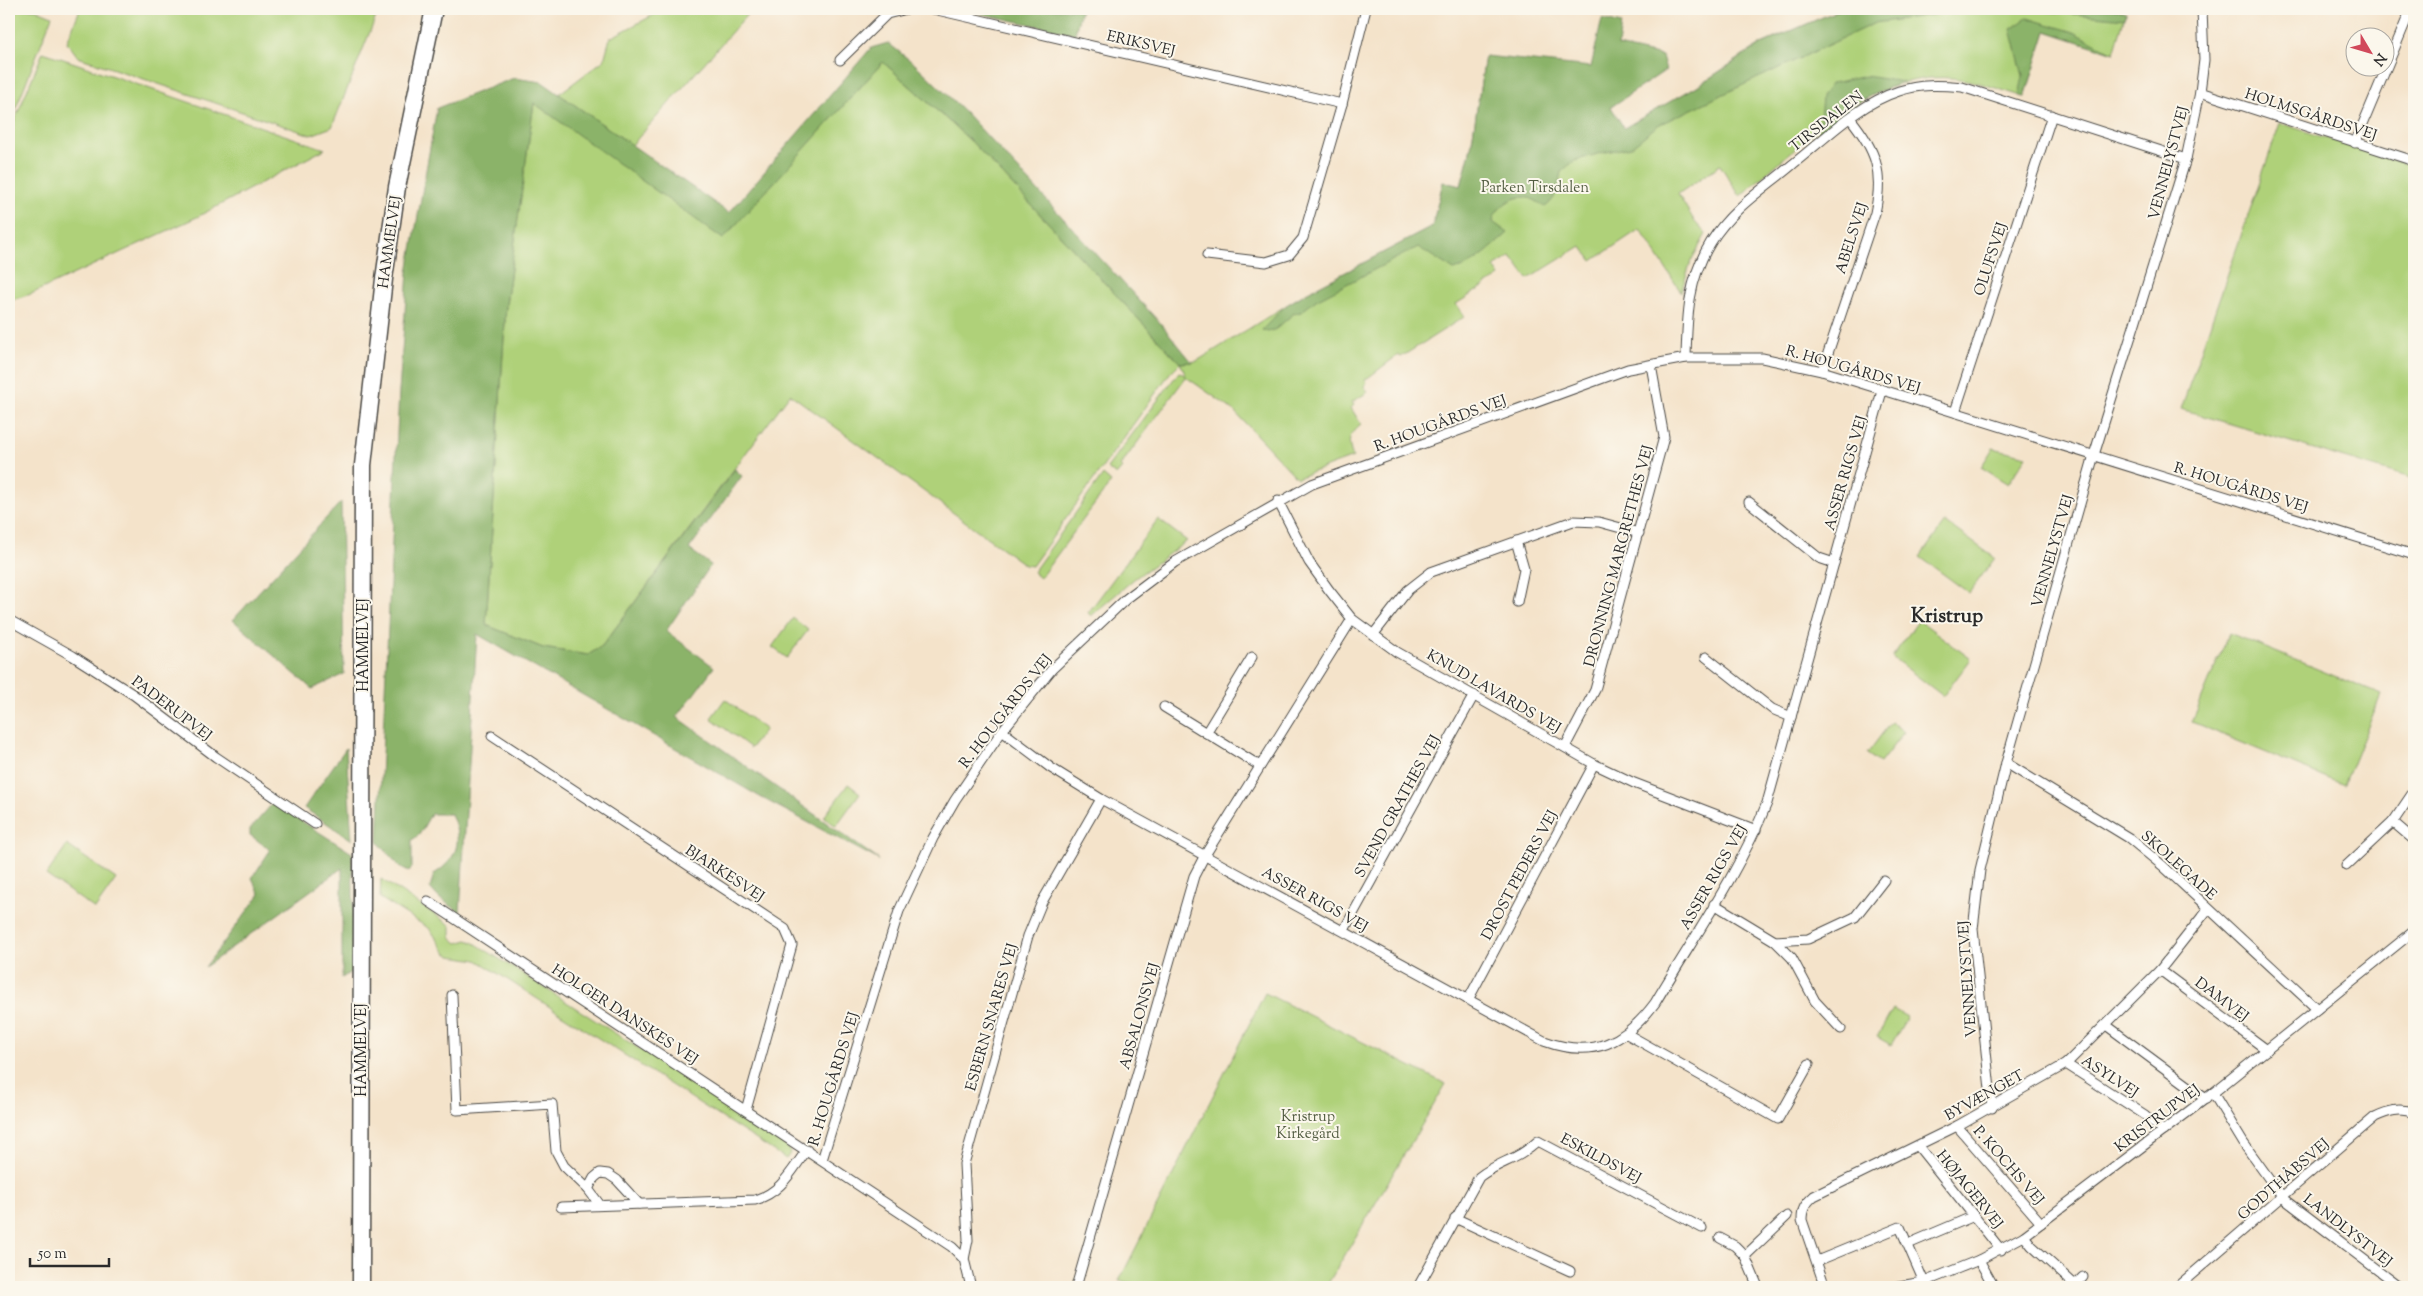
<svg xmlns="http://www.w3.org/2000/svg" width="2423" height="1296" font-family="'Sorts Mill Goudy',serif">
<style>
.green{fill:#afd179;stroke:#6d7e52}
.forest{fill:#8bb369;stroke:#5b6f4a}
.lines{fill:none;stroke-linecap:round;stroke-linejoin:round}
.street-casing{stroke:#494743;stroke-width:11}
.highway-casing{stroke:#494743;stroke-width:19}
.street{stroke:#fff;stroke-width:9}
.highway{stroke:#fff;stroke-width:16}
.labels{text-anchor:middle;stroke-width:4;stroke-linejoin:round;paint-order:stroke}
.street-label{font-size:15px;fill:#2b2b2b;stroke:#fbf7ec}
.park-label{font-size:15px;fill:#535d42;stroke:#fbf7ec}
.district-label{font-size:20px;font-weight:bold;fill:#2b2b2b;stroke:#fbf7ec}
</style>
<rect width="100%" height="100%" fill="#fbf7ec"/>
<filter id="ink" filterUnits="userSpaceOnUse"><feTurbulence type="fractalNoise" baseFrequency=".02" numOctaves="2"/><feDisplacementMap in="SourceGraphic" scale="10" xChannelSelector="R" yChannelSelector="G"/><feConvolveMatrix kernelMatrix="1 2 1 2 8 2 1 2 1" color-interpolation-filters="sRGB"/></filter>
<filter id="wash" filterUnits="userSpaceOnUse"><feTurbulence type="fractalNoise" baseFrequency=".0096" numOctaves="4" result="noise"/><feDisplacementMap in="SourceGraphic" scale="20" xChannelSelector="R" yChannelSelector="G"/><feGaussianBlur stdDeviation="1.12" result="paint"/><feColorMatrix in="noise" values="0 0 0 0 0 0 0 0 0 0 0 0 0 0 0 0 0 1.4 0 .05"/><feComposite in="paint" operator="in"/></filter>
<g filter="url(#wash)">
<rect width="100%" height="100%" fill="#f4e3ca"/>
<g class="green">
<polygon points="9,9 35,9 52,16 9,126"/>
<polygon points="80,9 379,9 332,127 311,135 78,57 67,42"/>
<polygon points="665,9 752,9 632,145 559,94 604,60 610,38"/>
<path d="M1841,9H2116L2126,12L2114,53L2046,31L2025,97C2000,90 1976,80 1951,78C1871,71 1798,148 1740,196L1720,165L1678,194L1695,222L1706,234L1691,261L1681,292L1640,229L1592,261L1581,246L1528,279L1511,256L1494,267L1500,276L1456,304L1464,317L1401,357L1398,355L1365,380L1367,383L1364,386L1368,392L1352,402L1354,405L1351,408L1361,424C1348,435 1347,441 1353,457L1297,478L1233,410L1186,377L1120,466L1122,468L1116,475L1107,468L1179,372L1186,376L1180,363L1170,373L1032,566L1025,565L790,394L602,646L588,655L543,648L486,625L506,305L534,102L723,238L883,62L972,142L1180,363L1197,361L1306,293L1432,227L1443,182L1461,186L1471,148L1485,56L1504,60L1595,145L1699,85L1761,44Z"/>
<polygon points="43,52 325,149 197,217 31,294 9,301 9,134"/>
<polygon points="2280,123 2414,167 2414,479 2181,409"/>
<polygon points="1993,448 2027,456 2008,484 1981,467"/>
<polygon points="1103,475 1111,482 1040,578 1033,572"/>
<polygon points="1158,519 1187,541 1134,579 1091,616 1088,613"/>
<polygon points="1945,522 1995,558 1969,593 1920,557"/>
<polygon points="793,618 808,630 787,658 772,647"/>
<polygon points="1919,620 1971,659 1943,696 1892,657"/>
<polygon points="2229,633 2381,695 2344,785 2192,722"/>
<polygon points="725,699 765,729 751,748 711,718"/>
<polygon points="1891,722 1904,732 1880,763 1867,754"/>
<polygon points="848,784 860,793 836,826 824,817"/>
<polygon points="67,845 116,879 95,909 46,875"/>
<polygon points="381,879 449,924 451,926 451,938 457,943 467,940 473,942 783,1141 791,1152 786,1159 477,960 451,956 446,953 430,929 380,898"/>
<polygon points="1265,993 1446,1084 1326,1287 1154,1287 1119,1281"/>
<polygon points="1893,1009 1907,1017 1891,1045 1877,1037"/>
</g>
<g class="forest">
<polygon points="959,9 1081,9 1075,34"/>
<path d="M1841,9H1974L1875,23L1658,125L1631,147L1601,153L1574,161L1561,172C1558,186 1558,198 1545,207C1538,202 1531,197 1523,197C1510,197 1494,210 1493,222L1508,233C1492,247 1475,265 1454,270L1418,247L1316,300L1301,312L1293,314L1276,329L1268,332L1262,330L1285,306L1306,293L1432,227L1443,182L1461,186L1471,148L1485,56L1591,67L1602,19L1621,24L1618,46L1662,56L1666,70L1611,107L1624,128L1699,85L1762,44Z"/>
<polygon points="2020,9 2116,9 2126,12 2125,19"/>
<polygon points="2027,18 2074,32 2114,53 2046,31 2025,97 2019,96 2023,76 2011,29"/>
<path d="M888,43L916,65L964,111L1162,325L1192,362L1180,363L972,142L883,62L723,239L534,103L506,305L486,625L543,648L588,655L602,646L735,469L742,476L689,549L711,565L666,631L714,667L677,717L879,860L762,798L477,634L460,912L439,898L430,888L434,874C458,859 463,840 451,814H431L419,835L412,840V868L409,871L399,866L378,842L399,391L408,272L437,108L514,78L542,82L729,213L871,48Z"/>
<polygon points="1866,76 1903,82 1863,99 1819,132 1822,96 1832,83"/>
<polygon points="341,502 344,674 312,689 233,620"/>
<polygon points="346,748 352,840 304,808"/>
<polygon points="273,803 352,853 355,969 342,978 342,868 205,967 260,894 252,878 269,852 269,849 250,835 250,829"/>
</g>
</g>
<g filter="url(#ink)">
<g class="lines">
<g class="street-casing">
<g id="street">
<polyline points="933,9 1342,104"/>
<polyline points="840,60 887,14 907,9"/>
<polyline points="2200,92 2414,161"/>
<polyline points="2355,143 2411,9"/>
<polyline points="1207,255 1266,262 1289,255 1303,238 1342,104 1366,9"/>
<path d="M1686,358C1687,316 1688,279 1711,242C1731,209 1765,188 1793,164C1826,138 1858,104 1899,91C1920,84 1941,85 1962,87L2186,159"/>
<path d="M1822,371L1875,213C1884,172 1876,150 1850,118"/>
<polyline points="1955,412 2052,115"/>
<polyline points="1278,501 1309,562 1329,590 1352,619 1397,652 1594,764 1634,783 1756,830"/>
<polyline points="1749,502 1819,558 1834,563"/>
<polyline points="1516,541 1524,569 1517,602"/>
<polyline points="9,620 73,656 134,695 216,757 315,824"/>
<polyline points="1373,635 1408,590 1431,572 1573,521 1599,522 1639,533"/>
<polyline points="1706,657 1772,709 1791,717"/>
<polyline points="1164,707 1260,766"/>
<path d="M1002,731L1051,768L1101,799L1544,1041C1593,1059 1625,1043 1655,1003C1694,937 1739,873 1767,803L1882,391"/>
<polyline points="1206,733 1252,657"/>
<polyline points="492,736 785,929 792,945 746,1110"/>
<polyline points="1565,747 1595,690 1664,437 1651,365"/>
<polyline points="2006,763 2129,838 2163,866 2317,1009"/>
<polyline points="2414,791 2393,822 2414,840"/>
<polyline points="2346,866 2393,822"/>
<polyline points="428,901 952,1247 964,1259 971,1287"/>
<polyline points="1714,904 1775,941 1808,939 1855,917 1884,880"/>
<polyline points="1344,930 1474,695"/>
<polyline points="1775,941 1792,958 1815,1001 1841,1029"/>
<polyline points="2160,970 2267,1050"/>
<polyline points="452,995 457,1110 552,1104 556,1151 564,1166 588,1189 600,1205"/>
<polyline points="1468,1000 1594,764"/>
<polyline points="2106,1025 2206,1099"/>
<polyline points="1627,1034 1778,1119 1809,1064"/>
<polyline points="2066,1064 2145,1115 2163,1131"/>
<polyline points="2213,1093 2244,1144 2283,1198 2400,1287"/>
<polyline points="1992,1108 1973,929 1980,870 2006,763 2094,455 2186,159 2200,92 2204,60 2202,9"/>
<polyline points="1957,1126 2041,1223"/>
<polyline points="1918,1146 2001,1250"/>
<polyline points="822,1160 899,911 933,838 955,800 1002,731 1052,669 1126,599 1175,562 1312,484 1628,369 1686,358 1762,358 1822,371 2414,555"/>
<polyline points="588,1189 594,1178 600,1173 608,1174 617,1180 639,1204"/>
<path d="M561,1207L755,1200C782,1192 791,1171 807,1150"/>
<polyline points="1455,1218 1570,1271"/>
<polyline points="2024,1236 2032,1246 2075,1285 2083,1277"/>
<polyline points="1720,1238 1735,1246 1745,1256"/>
<polyline points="1908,1244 1974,1216"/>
<polyline points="964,1259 968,1240 964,1164 1028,936 1042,902 1101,799"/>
<polyline points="1979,1260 1994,1287"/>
<polyline points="1817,1261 1900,1227 1924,1282"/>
<polyline points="1076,1287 1194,876 1205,855 1352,619"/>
<path d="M1418,1287L1479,1177C1501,1160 1517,1161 1538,1141L1702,1228"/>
<polyline points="1758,1287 1745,1256 1787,1216"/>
<path d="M1825,1287L1802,1220C1802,1209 1805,1204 1814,1196L1957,1126L2066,1064L2160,970L2208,909"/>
<polyline points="1893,1287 1924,1282 1979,1260 2024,1236 2213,1093 2414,931"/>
<path d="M2177,1287L2375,1117C2388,1111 2400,1107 2414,1113"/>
</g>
</g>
<g class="highway-casing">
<polyline id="highway" points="361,1287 363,465 384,279 397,187 434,9"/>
</g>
<use href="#street" class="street"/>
<use href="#highway" class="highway"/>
</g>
</g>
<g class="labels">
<g class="street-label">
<text transform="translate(1141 43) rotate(13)" y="5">ERIKSVEJ</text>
<text transform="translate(2311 114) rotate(18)" y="5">HOLMSGÅRDSVEJ</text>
<text transform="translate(1826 121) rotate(-38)" y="5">TIRSDALEN</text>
<text transform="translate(2168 163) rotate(-75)" y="5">VENNELYSTVEJ</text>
<text transform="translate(1851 238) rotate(-72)" y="5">ABELSVEJ</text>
<text transform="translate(389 242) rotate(-82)" y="5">HAMMELVEJ</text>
<text transform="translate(1990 259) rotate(-72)" y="5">OLUFSVEJ</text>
<text transform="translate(1853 369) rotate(16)" y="5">R. HOUGÅRDS VEJ</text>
<text transform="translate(1440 423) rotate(-20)" y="5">R. HOUGÅRDS VEJ</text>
<text transform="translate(1845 473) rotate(-74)" y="5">ASSER RIGS VEJ</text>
<text transform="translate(2241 487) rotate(17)" y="5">R. HOUGÅRDS VEJ</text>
<text transform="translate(2052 551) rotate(-74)" y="5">VENNELYSTVEJ</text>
<text transform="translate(1618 556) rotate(-75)" y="5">DRONNING MARGRETHES VEJ</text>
<text transform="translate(363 645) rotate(-90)" y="5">HAMMELVEJ</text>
<text transform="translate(1494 691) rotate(30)" y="5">KNUD LAVARDS VEJ</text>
<text transform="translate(172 708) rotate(37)" y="5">PADERUPVEJ</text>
<text transform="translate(1005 711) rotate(-52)" y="5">R. HOUGÅRDS VEJ</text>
<text transform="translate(1397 806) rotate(-61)" y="5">SVEND GRATHES VEJ</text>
<text transform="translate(2179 865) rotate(42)" y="5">SKOLEGADE</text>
<text transform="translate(725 873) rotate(33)" y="5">BJARKESVEJ</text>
<text transform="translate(1519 875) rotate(-62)" y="5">DROST PEDERS VEJ</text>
<text transform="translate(1713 877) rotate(-60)" y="5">ASSER RIGS VEJ</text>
<text transform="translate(1315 899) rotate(29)" y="5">ASSER RIGS VEJ</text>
<text transform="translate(1967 979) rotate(-94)" y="5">VENNELYSTVEJ</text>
<text transform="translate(2222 999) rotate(37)" y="5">DAMVEJ</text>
<text transform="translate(625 1014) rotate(33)" y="5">HOLGER DANSKES VEJ</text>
<text transform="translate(1139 1016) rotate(-74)" y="5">ABSALONSVEJ</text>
<text transform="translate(991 1017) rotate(-74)" y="5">ESBERN SNARES VEJ</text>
<text transform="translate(361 1050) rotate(-90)" y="5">HAMMELVEJ</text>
<text transform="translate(2110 1076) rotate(33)" y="5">ASYLVEJ</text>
<text transform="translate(833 1079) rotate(-73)" y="5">R. HOUGÅRDS VEJ</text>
<text transform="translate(1984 1095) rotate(-29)" y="5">BYVÆNGET</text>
<text transform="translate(2157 1118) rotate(-37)" y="5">KRISTRUPVEJ</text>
<text transform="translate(1601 1158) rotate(28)" y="5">ESKILDSVEJ</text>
<text transform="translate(2009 1165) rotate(49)" y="5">P. KOCHS VEJ</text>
<text transform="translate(2283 1179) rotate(-41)" y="5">GODTHÅBSVEJ</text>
<text transform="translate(1970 1189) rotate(51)" y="5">HØJAGERVEJ</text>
<text transform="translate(2348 1230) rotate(38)" y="5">LANDLYSTVEJ</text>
</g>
<g class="park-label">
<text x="1535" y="192">Parken Tirsdalen</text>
<text x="1308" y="1121">Kristrup<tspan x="1308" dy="17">Kirkegård</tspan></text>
</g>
<g class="district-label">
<text x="1947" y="622">Kristrup</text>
</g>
</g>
<rect width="2423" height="1296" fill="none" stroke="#fbf7ec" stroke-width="30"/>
<g transform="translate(2370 52) rotate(128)"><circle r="24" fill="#fbf7ec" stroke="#a8a59f"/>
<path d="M0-4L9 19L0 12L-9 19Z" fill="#d1495b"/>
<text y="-8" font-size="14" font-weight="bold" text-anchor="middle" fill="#2b2b2b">N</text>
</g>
<path d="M30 1258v8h79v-8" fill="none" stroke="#2b2b2b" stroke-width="2.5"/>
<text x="38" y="1258" font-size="15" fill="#2b2b2b" stroke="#fbf7ec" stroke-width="4" paint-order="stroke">50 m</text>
</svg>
